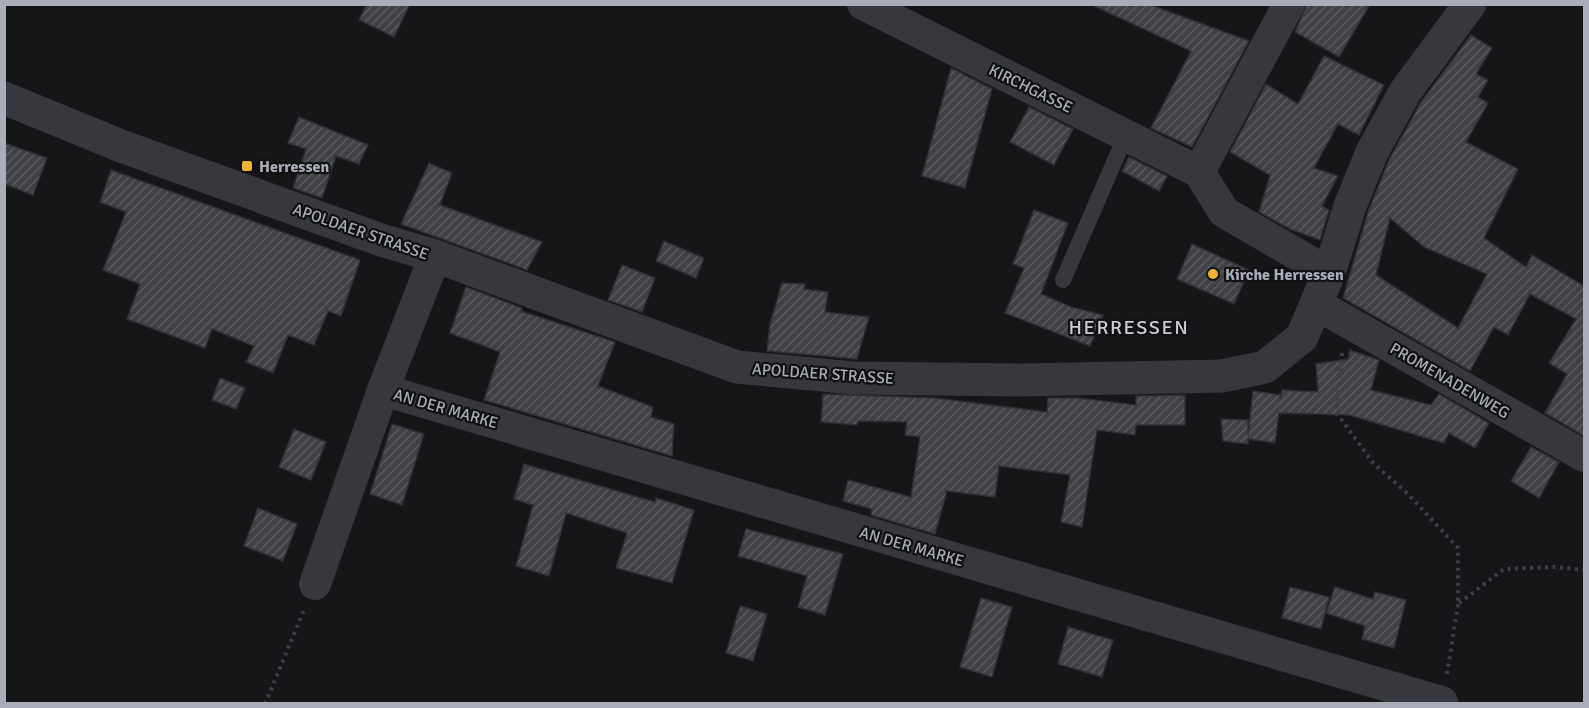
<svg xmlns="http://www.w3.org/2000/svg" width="1589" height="708" font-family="Signika,sans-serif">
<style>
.building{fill:url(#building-hatch);stroke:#303034;stroke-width:1.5;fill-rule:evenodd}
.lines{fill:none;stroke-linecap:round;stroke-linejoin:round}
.path{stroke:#3d3f44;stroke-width:4;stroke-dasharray:3 4.5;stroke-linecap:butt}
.service{stroke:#37383d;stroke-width:16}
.minor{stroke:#37383d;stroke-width:32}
.tertiary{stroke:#37383d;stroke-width:33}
.poi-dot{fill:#f2b134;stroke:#111113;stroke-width:2}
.labels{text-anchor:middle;stroke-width:4.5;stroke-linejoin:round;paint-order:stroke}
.street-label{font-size:16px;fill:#a8adb8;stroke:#111113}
.poi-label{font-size:16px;font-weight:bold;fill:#a8adb8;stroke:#111113;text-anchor:start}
.quarter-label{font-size:20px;letter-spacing:1.5px;fill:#c9ccd4;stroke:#111113}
</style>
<defs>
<pattern id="building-hatch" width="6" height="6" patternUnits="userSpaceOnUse" patternTransform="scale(1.5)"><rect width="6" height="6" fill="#404145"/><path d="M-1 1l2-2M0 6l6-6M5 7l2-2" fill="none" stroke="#595a5e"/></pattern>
</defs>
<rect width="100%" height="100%" fill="#161618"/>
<g class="building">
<polygon points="367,4 410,4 394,37 359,20"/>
<polygon points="1090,4 1148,4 1249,41 1192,147 1151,128 1191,51"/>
<polygon points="1307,4 1370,4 1339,57 1295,32"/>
<path d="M1471,35L1492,48L1476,74L1488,80L1478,97L1488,103L1466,142L1518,169L1484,238L1526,267L1532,255L1584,286V436L1545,413L1567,374L1549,363L1576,319L1530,294L1508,335L1494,327L1470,371L1343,298L1368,212L1389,160L1421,102ZM1390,218L1424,247L1487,274L1458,328L1376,275Z"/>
<polygon points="1324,56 1384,85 1359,135 1338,124 1314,168 1338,176 1322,206 1329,210 1320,240 1290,229 1259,212 1270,175 1230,152 1266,84 1298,104"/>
<polygon points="951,68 992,89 965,188 922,176"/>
<polygon points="1029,107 1073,129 1054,165 1010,142"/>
<polygon points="299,117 368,145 359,164 336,156 322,198 293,188 306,149 288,143"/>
<polygon points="4,143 47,158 33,195 4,184"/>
<polygon points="1129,157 1167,176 1159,191 1122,171"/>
<polygon points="429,163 452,173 440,205 542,242 527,270 401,224"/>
<polygon points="111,170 360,260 341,316 328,311 314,345 288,335 273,373 246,362 254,346 212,329 205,348 127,319 140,284 103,270 126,212 100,202"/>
<polygon points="1034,210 1068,223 1041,294 1071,307 1103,315 1090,346 1005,313 1024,268 1013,264"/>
<polygon points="664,241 704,258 696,278 656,261"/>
<polygon points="1192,244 1249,270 1234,304 1177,279"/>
<polygon points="622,265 655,278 642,312 608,300"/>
<polygon points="782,283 805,284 804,289 828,292 825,312 869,317 857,359 767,351 770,324"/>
<polygon points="466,287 522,308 521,311 615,342 598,386 653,407 651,417 674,424 672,456 484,400 500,352 450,333"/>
<polygon points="1350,350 1379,360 1371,390 1431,405 1439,394 1489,423 1475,448 1449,433 1444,443 1349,415 1279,413 1275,443 1248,439 1248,444 1223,441 1221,419 1248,420 1248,436 1253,391 1281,395 1280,399 1282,390 1318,392 1316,364 1348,359"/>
<polygon points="220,378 245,388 236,409 212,400"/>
<polygon points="823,394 935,398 1047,412 1048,398 1078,398 1136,405 1136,396 1185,395 1185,425 1136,425 1135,435 1097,430 1082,527 1061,522 1070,475 999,466 995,497 947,491 935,534 871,515 872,509 843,501 848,480 911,497 920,437 905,435 907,422 858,421 857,425 821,422"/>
<polygon points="392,424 424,434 402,505 370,494"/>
<polygon points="294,429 326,442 311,480 279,467"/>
<polygon points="1531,447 1559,462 1539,498 1511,481"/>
<polygon points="524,464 655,502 656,498 694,510 672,583 616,568 627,533 566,513 549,576 516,566 533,505 514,499"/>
<polygon points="258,508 297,524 283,561 244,546"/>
<polygon points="746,529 843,554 825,615 798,607 807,576 738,556"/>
<polygon points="1290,587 1329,597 1321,629 1282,618"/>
<polygon points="1335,587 1373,599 1375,592 1406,600 1394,648 1362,639 1365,626 1326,613"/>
<polygon points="981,598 1012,607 992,677 960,667"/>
<polygon points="740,606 767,614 753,661 726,653"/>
<polygon points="1068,627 1113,640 1102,677 1058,664"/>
</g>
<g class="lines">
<g class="path">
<polyline points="1342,353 1336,412 1373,463 1408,494 1458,548 1458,604 1504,569 1555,567 1584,570"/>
<polyline points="1447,674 1458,604"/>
<polyline points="265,704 304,610"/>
</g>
<polyline class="service" points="1063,280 1126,135"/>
<g class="minor">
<polyline points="863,4 1199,172 1224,212 1329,273"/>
<polyline points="1199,172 1289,4"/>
<polyline points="1316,304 1584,456"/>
<polyline points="383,390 1442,702"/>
<polyline points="315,584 383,390 435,256"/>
</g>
<polyline class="tertiary" points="4,98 121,146 381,240 435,256 737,367 854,378 1022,380 1222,376 1265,367 1302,337 1329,273 1350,206 1372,152 1405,92 1470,4"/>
</g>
<g class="poi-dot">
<rect x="241" y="160" width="12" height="12" rx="3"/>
<circle cx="1213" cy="274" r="6"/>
</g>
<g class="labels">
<g class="street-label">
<text transform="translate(1031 88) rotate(26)" y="6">KIRCHGASSE</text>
<text transform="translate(361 231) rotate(19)" y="6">APOLDAER STRASSE</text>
<text transform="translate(823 373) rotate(4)" y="6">APOLDAER STRASSE</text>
<text transform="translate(1450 380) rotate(30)" y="6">PROMENADENWEG</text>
<text transform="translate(446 408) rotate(16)" y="6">AN DER MARKE</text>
<text transform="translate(912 546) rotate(16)" y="6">AN DER MARKE</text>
</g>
<g class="poi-label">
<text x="259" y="172">Herressen</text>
<text x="1225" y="280">Kirche Herressen</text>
</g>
<g class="quarter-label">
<text x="1129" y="334">HERRESSEN</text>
</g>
</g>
<rect width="1589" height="708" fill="none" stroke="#a8adb8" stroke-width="12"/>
</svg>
